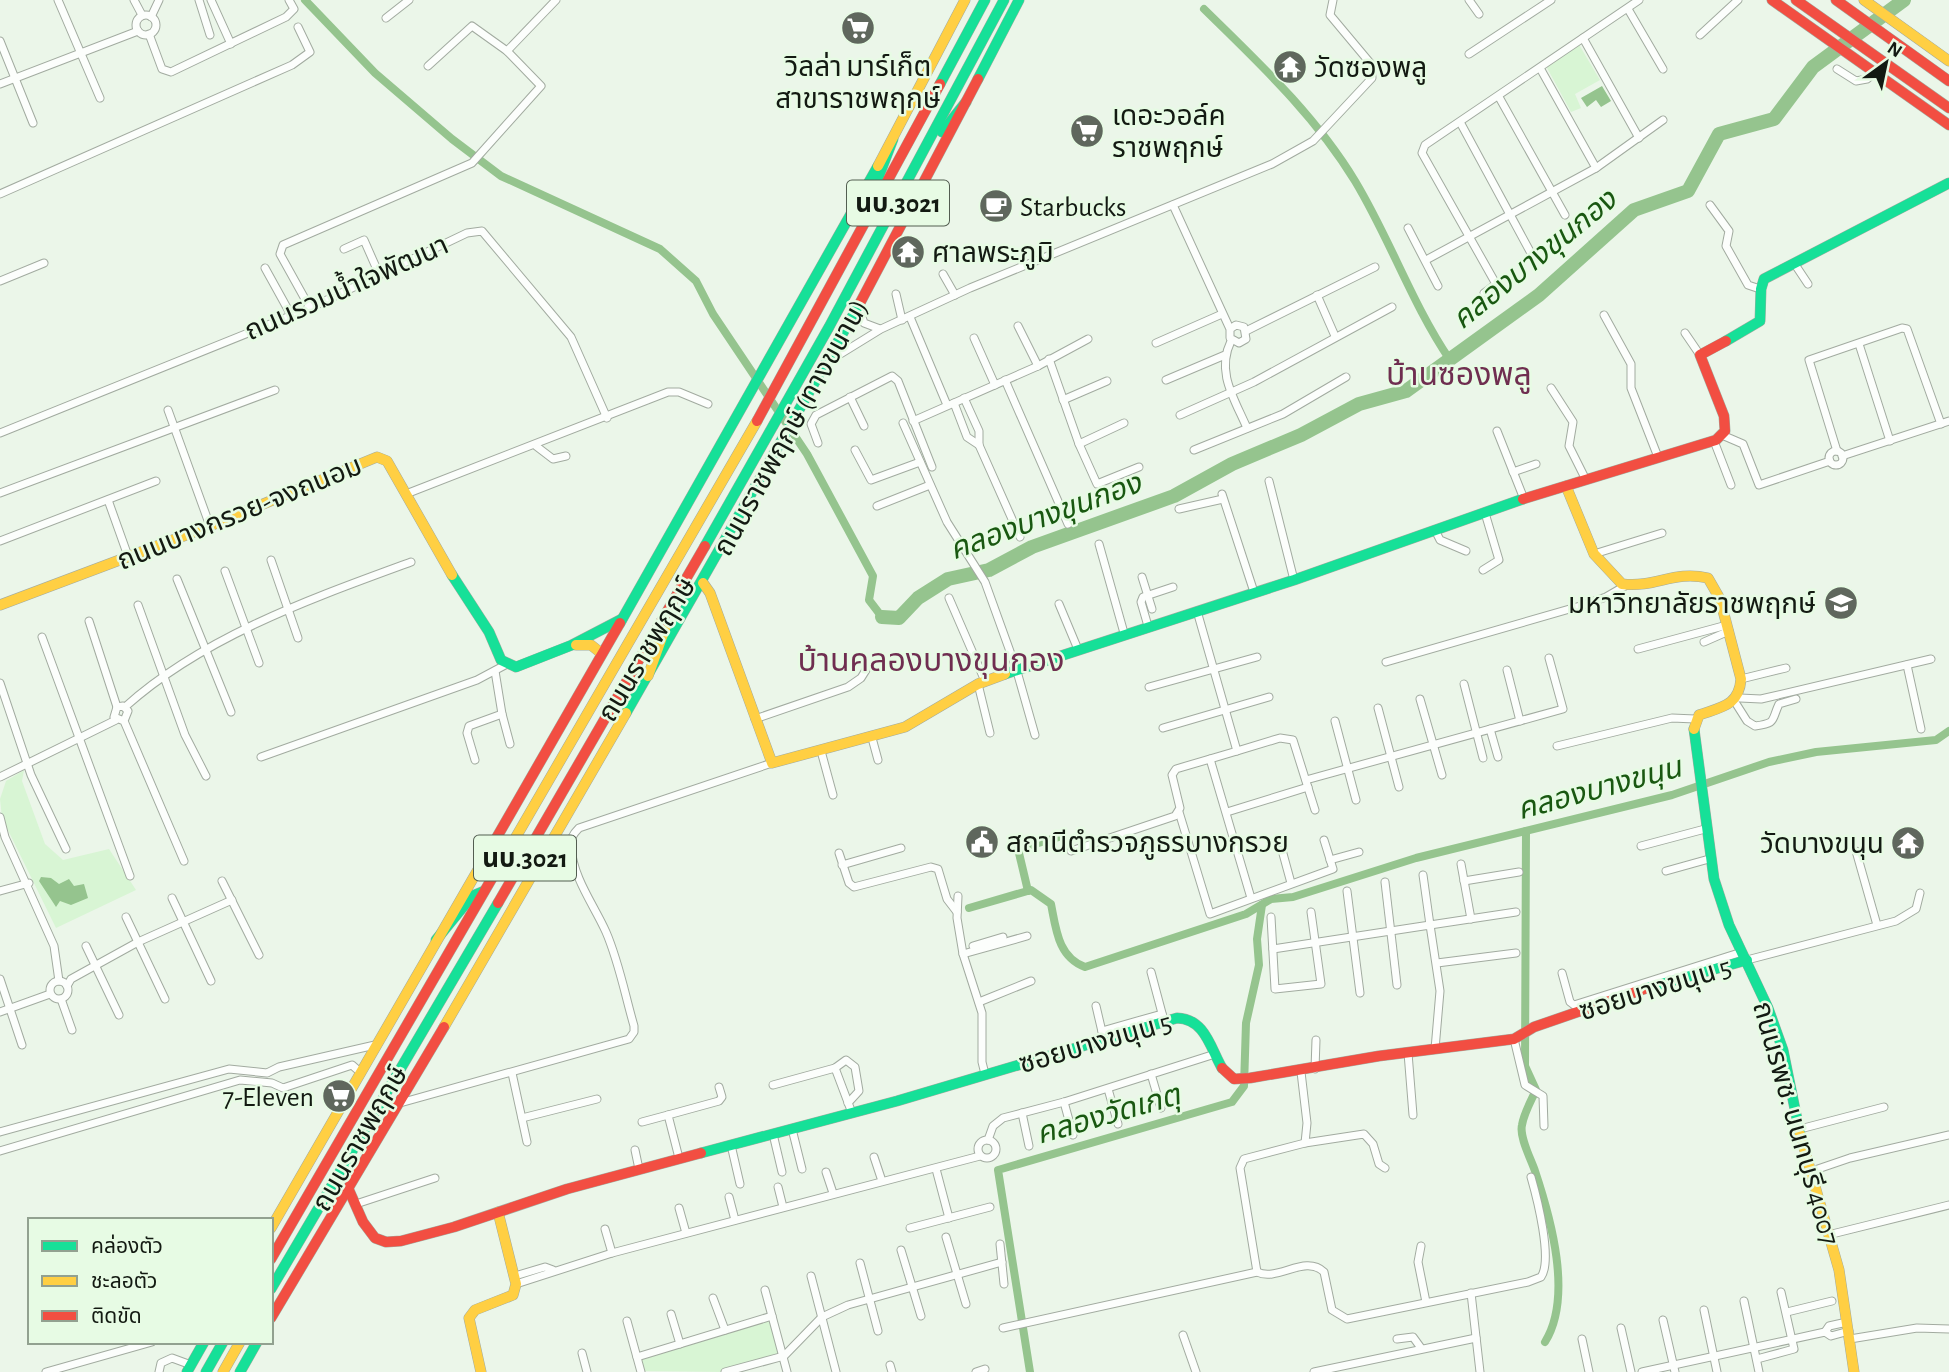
<svg xmlns="http://www.w3.org/2000/svg" width="1949" height="1372" font-family="'Alegreya Sans','Noto Sans Thai',sans-serif">
<style>
.green{fill:#d8f5d4}
.water{fill:#95c48e}
.lines{fill:none;stroke-linecap:round;stroke-linejoin:round}
.canal{stroke:#95c48e;stroke-width:8}
.river{stroke:#95c48e;stroke-width:14}
.street-casing{stroke:#a2aba0;stroke-width:9}
.fast-casing{stroke:#a2aba0;stroke-width:11}
.slow-casing{stroke:#a2aba0;stroke-width:11}
.jam-casing{stroke:#a2aba0;stroke-width:11}
.street{stroke:#fcfefc;stroke-width:7}
.fast{stroke:#16e098;stroke-width:10}
.slow{stroke:#ffcf43;stroke-width:10}
.jam{stroke:#f24e42;stroke-width:10}
.labels{text-anchor:middle;stroke-width:5;stroke-linejoin:round;paint-order:stroke}
.shield{fill:#e7fbe4;stroke:#535e51;stroke-width:2}
.shield-label{font-size:26px;font-weight:bold;fill:#131a12}
.poi-label{font-size:28px;fill:#131a12;stroke:#e7fbe4;text-anchor:start}
.street-label{font-size:28px;fill:#131a12;stroke:#e7fbe4}
.water-label{font-size:30px;font-style:italic;fill:#195811;stroke:#e7fbe4}
.quarter-label{font-size:32px;fill:#6f2e50;stroke:#e7fbe4}
</style>
<rect width="100%" height="100%" fill="#ebf6e9"/>
<g class="green">
<polygon points="1578,43 1600,80 1575,94 1581,108 1571,112 1546,66"/>
<polygon points="24,770 22,781 45,844 63,860 109,849 136,890 56,928 2,818 0,799 6,781"/>
<polygon points="772,1316 784,1356 725,1372 641,1371 637,1357"/>
</g>
<g class="water">
<polygon points="1602,86 1611,101 1601,107 1596,100 1587,107 1581,98"/>
<polygon points="41,877 51,878 59,884 69,879 74,886 84,884 88,898 71,905 60,901 56,907 39,881"/>
</g>
<g class="lines">
<g class="canal">
<polyline points="305,0 375,73 452,139 501,176 660,249 696,281 713,314 807,454 873,576 869,600 882,617"/>
<path d="M1204,9C1259,63 1315,115 1355,181C1390,239 1412,304 1450,360"/>
<path d="M1526,831L1525,1066L1536,1090C1531,1101 1524,1113 1522,1125C1519,1137 1531,1159 1535,1171C1551,1219 1573,1297 1545,1342"/>
<polyline points="1028,891 1018,849 1059,837"/>
<path d="M969,908L1031,890L1051,904C1056,929 1058,957 1085,967L1246,914L1271,899L1293,897L1416,858L1672,795L1769,762L1816,752L1936,740L1949,731"/>
<polyline points="1030,1372 998,1170 1232,1102 1244,1086 1246,1023 1259,965 1257,939 1262,905"/>
</g>
<polyline class="river" points="882,617 899,618 918,598 948,579 989,570 1032,547 1174,496 1232,464 1301,435 1359,404 1406,391 1539,295 1634,210 1688,191 1719,134 1774,119 1813,67 1904,0"/>
<g class="street-casing">
<g id="street">
<polyline points="58,0 100,98"/>
<polyline points="134,0 142,15"/>
<polyline points="199,0 210,35"/>
<polyline points="211,0 231,44"/>
<polyline points="1469,0 1479,14"/>
<polyline points="1628,9 1663,69"/>
<circle cx="146" cy="25" r="10"/>
<polyline points="151,17 159,0"/>
<polyline points="386,18 409,0"/>
<polyline points="149,34 162,69 171,72 286,17 294,9 289,0"/>
<polyline points="1700,35 1738,0"/>
<polyline points="1583,38 1639,138"/>
<polyline points="0,41 33,123"/>
<polyline points="507,51 556,0"/>
<polyline points="1469,54 1551,0"/>
<polyline points="1540,68 1596,168"/>
<polyline points="1837,69 1856,81 1867,79 1875,72"/>
<polyline points="0,84 138,31"/>
<polyline points="1499,97 1565,215"/>
<polyline points="1460,122 1533,257"/>
<polyline points="0,194 292,65 310,52 298,27"/>
<polyline points="1173,205 1230,329 1230,338 1239,343 1246,339 1244,327 1236,325 1230,329"/>
<polyline points="1710,205 1729,231 1726,246 1748,285 1760,289"/>
<polyline points="1408,228 1438,286"/>
<polyline points="344,249 364,240 379,274"/>
<polyline points="1426,260 1596,168 1663,120"/>
<polyline points="1794,263 1808,284"/>
<polyline points="265,268 291,315"/>
<polyline points="943,274 955,295"/>
<polyline points="0,281 44,263"/>
<polyline points="1484,293 1496,284 1422,153 1425,145 1639,0"/>
<polyline points="896,294 902,320"/>
<polyline points="1317,295 1335,336"/>
<polyline points="858,306 864,323 880,329"/>
<polyline points="310,308 280,254 283,245 472,163 541,86 507,51 472,26 428,66"/>
<polyline points="1604,315 1631,364 1631,388 1658,457"/>
<polyline points="910,317 947,405"/>
<polyline points="1018,326 1038,366"/>
<polyline points="1246,331 1375,267"/>
<polyline points="1685,333 1700,355"/>
<polyline points="974,338 995,385"/>
<path d="M1231,341C1216,372 1234,398 1247,428"/>
<polyline points="1156,343 1222,314"/>
<polyline points="1859,344 1890,441"/>
<polyline points="1049,359 1079,444 1097,484 1139,467"/>
<polyline points="829,361 881,329 970,288 1272,164 1313,141 1372,78 1371,64 1330,15 1333,0"/>
<polyline points="1005,380 1068,524"/>
<polyline points="1166,380 1225,355"/>
<polyline points="1551,388 1573,422 1569,446 1586,480"/>
<polyline points="850,397 864,426"/>
<polyline points="964,398 979,431 979,445 1020,537"/>
<polyline points="1063,400 1107,381"/>
<polyline points="954,403 967,437 979,445"/>
<polyline points="168,410 210,526"/>
<polyline points="1180,415 1254,382 1392,307"/>
<polyline points="913,421 1038,366 1088,339"/>
<polyline points="903,423 947,522 985,582 1016,668 1035,735"/>
<polyline points="1497,431 1524,499"/>
<polyline points="0,433 310,308 467,233 482,231 571,337 607,418"/>
<polyline points="1722,435 1743,444 1759,485 1830,461"/>
<polyline points="1714,441 1731,485"/>
<polyline points="818,443 811,424 816,415 892,376 898,381 932,467"/>
<polyline points="1079,444 1124,423"/>
<polyline points="536,446 553,459 566,456"/>
<polyline points="855,450 871,480 920,462"/>
<polyline points="1194,450 1283,414 1346,377"/>
<polyline points="1837,451 1809,360 1902,328 1907,329 1941,424"/>
<circle cx="1836" cy="458" r="7"/>
<polyline points="1842,456 1949,421"/>
<polyline points="1513,472 1536,464"/>
<polyline points="1269,481 1294,580"/>
<polyline points="0,493 275,390"/>
<polyline points="406,494 668,392 679,392 708,404"/>
<polyline points="1222,494 1254,592"/>
<polyline points="108,500 128,556"/>
<polyline points="877,506 930,485"/>
<polyline points="1179,509 1223,499"/>
<polyline points="1435,530 1440,540 1466,551"/>
<polyline points="0,541 156,481"/>
<polyline points="1099,544 1124,633"/>
<polyline points="1594,554 1662,533"/>
<polyline points="271,560 298,638"/>
<polyline points="1483,570 1499,560 1485,513"/>
<polyline points="225,571 259,663"/>
<polyline points="1142,577 1152,609"/>
<polyline points="177,579 231,712"/>
<polyline points="949,598 985,681"/>
<polyline points="1059,604 1077,647"/>
<polyline points="138,605 185,735 206,776"/>
<polyline points="89,621 117,707"/>
<polyline points="1148,626 1141,602 1143,597 1173,587"/>
<polyline points="42,637 130,876"/>
<polyline points="1704,642 1729,631"/>
<polyline points="1638,649 1727,625"/>
<polyline points="1386,662 1580,606 1606,597 1625,586"/>
<polyline points="1907,665 1921,729"/>
<polyline points="1507,670 1520,721"/>
<polyline points="1741,679 1786,668"/>
<polyline points="0,683 31,775 66,849"/>
<polyline points="978,684 990,733"/>
<polyline points="1464,684 1483,758"/>
<polyline points="1149,687 1257,657"/>
<polyline points="1740,698 1761,699 1931,659"/>
<polyline points="1420,699 1442,775"/>
<path d="M1735,702L1747,721L1755,726C1777,723 1771,721 1779,704L1796,699"/>
<path d="M125,707C204,636 313,598 411,562"/>
<polyline points="1378,708 1399,787"/>
<polyline points="502,714 510,744"/>
<polyline points="755,719 848,687 861,678 866,670"/>
<polyline points="124,721 128,711 123,706 117,707 114,717 124,721 184,861"/>
<polyline points="1335,721 1356,800"/>
<polyline points="1163,728 1269,697"/>
<polyline points="1490,729 1498,757"/>
<polyline points="872,738 878,760"/>
<polyline points="1557,746 1672,718 1695,719"/>
<polyline points="821,751 833,795"/>
<polyline points="1237,751 1280,738 1293,740 1315,810"/>
<polyline points="261,757 477,680 507,664"/>
<polyline points="1210,759 1251,898"/>
<polyline points="475,760 467,733 469,726 502,714 495,671"/>
<polyline points="0,777 116,720"/>
<polyline points="1306,780 1563,709 1549,658"/>
<polyline points="1179,812 1210,914 1333,869 1324,840"/>
<polyline points="1227,812 1308,787"/>
<polyline points="0,817 5,837 54,946 59,981"/>
<polyline points="1641,846 1705,829"/>
<polyline points="1282,850 1291,883"/>
<polyline points="1071,851 1175,816 1180,808 1172,775 1176,769 1237,751 1197,611"/>
<polyline points="1856,851 1877,925"/>
<polyline points="839,853 849,883 854,887 931,867 938,869 947,899 957,912"/>
<polyline points="1330,860 1359,852"/>
<polyline points="1461,864 1471,919"/>
<polyline points="842,865 901,848"/>
<polyline points="1666,871 1709,859"/>
<polyline points="1423,875 1430,925 1516,912"/>
<polyline points="222,881 259,955"/>
<polyline points="1464,881 1519,872"/>
<polyline points="1385,882 1397,985"/>
<polyline points="0,891 29,883"/>
<polyline points="1347,891 1360,993"/>
<polyline points="958,896 957,918 963,954 982,1013 982,1062 985,1074"/>
<polyline points="172,898 211,981"/>
<polyline points="126,917 165,999"/>
<polyline points="1271,917 1275,989 1321,984 1311,912"/>
<polyline points="86,946 119,1015"/>
<polyline points="973,946 1003,937"/>
<polyline points="1273,949 1430,925 1440,991 1435,1049"/>
<polyline points="963,954 1027,936"/>
<polyline points="1747,960 1896,921 1916,909 1920,893"/>
<polyline points="1437,963 1516,953"/>
<polyline points="1151,972 1163,1017"/>
<polyline points="1562,973 1570,1002 1574,1005 1742,952"/>
<polyline points="0,979 22,1045"/>
<circle cx="59" cy="990" r="9"/>
<polyline points="67,986 71,979 138,942 232,900"/>
<polyline points="61,999 72,1030"/>
<polyline points="979,1002 1031,981"/>
<polyline points="1096,1006 1103,1036"/>
<polyline points="0,1012 50,994"/>
<polyline points="1102,1031 1162,1014"/>
<polyline points="1514,1039 1525,1085 1543,1096 1544,1126"/>
<polyline points="1408,1053 1413,1115"/>
<polyline points="835,1068 846,1060 855,1067 859,1091 848,1103"/>
<polyline points="1315,1069 1316,1040"/>
<polyline points="1301,1072 1307,1123 1305,1143"/>
<polyline points="512,1073 527,1142"/>
<polyline points="1151,1074 1161,1108"/>
<polyline points="773,1085 835,1068 852,1113"/>
<polyline points="1108,1089 1118,1124"/>
<polyline points="1064,1102 1073,1135"/>
<path d="M400,1103L629,1039L634,1032V1026C625,995 619,962 606,932C594,905 573,878 571,847C570,839 573,834 579,828L772,763"/>
<polyline points="1022,1113 1029,1146"/>
<polyline points="522,1118 597,1099"/>
<polyline points="642,1122 668,1115"/>
<polyline points="792,1129 802,1169"/>
<polyline points="1800,1129 1884,1107"/>
<polyline points="0,1132 229,1069 267,1073 279,1067 375,1045"/>
<polyline points="773,1134 782,1172"/>
<circle cx="987" cy="1149" r="9"/>
<polyline points="988,1140 993,1126 1003,1118 1064,1102 1215,1054"/>
<polyline points="731,1145 740,1184"/>
<polyline points="635,1150 639,1169"/>
<polyline points="0,1151 240,1080 272,1083 283,1088 352,1065 360,1072"/>
<polyline points="874,1157 882,1181"/>
<polyline points="679,1158 668,1115 719,1101 722,1097 719,1087"/>
<polyline points="936,1169 949,1218"/>
<polyline points="826,1172 833,1193"/>
<polyline points="1809,1172 1850,1158 1949,1135"/>
<polyline points="778,1187 783,1207"/>
<polyline points="729,1197 735,1220"/>
<polyline points="356,1204 435,1178"/>
<polyline points="679,1208 686,1233"/>
<polyline points="910,1228 990,1207"/>
<polyline points="605,1229 612,1253"/>
<polyline points="1828,1235 1949,1205"/>
<polyline points="946,1237 966,1304"/>
<polyline points="1000,1244 1004,1284"/>
<polyline points="1421,1246 1418,1262 1426,1302"/>
<polyline points="901,1250 921,1316"/>
<polyline points="860,1263 878,1331"/>
<polyline points="1257,1272 1240,1168 1244,1159 1305,1143 1364,1134 1373,1144 1379,1164 1385,1168"/>
<polyline points="515,1276 545,1267 553,1270"/>
<polyline points="811,1276 836,1372"/>
<polyline points="516,1284 612,1253 980,1156"/>
<polyline points="765,1290 787,1372"/>
<polyline points="1471,1293 1480,1372"/>
<polyline points="713,1298 725,1330"/>
<polyline points="1744,1301 1759,1372"/>
<polyline points="1704,1310 1717,1372"/>
<polyline points="1787,1312 1832,1301"/>
<polyline points="671,1314 680,1344"/>
<polyline points="1663,1320 1675,1372"/>
<polyline points="627,1321 641,1372"/>
<path d="M1003,1328L1257,1272C1278,1282 1305,1254 1324,1272L1332,1310L1347,1319L1528,1282L1541,1277C1553,1260 1537,1198 1531,1177"/>
<polyline points="1621,1328 1631,1372"/>
<polyline points="1825,1332 1829,1326 1847,1322"/>
<polyline points="1183,1335 1196,1372"/>
<polyline points="1397,1339 1413,1337 1421,1348"/>
<polyline points="1582,1339 1589,1372"/>
<polyline points="1850,1339 1917,1328 1949,1329"/>
<polyline points="582,1353 587,1372"/>
<polyline points="637,1357 772,1316"/>
<polyline points="1757,1359 1794,1349 1781,1292"/>
<polyline points="890,1365 892,1372"/>
<polyline points="46,1372 152,1342"/>
<polyline points="159,1372 161,1363 172,1358 191,1365"/>
<polyline points="725,1372 784,1356 822,1317 848,1305 1002,1262"/>
<polyline points="976,1372 985,1369"/>
<polyline points="1314,1372 1476,1338"/>
<polyline points="1642,1372 1825,1332 1831,1336 1849,1331"/>
</g>
</g>
<g class="fast-casing">
<g id="fast">
<polyline points="978,79 1019,0"/>
<polyline points="940,84 985,0"/>
<polyline points="942,132 966,102"/>
<polyline points="871,214 870,199 893,139"/>
<polyline points="1726,341 1760,321 1761,289 1764,279 1949,183"/>
<polyline points="705,546 829,327 1004,0"/>
<polyline points="452,575 489,632 501,660 516,667 572,645 622,619"/>
<polyline points="620,623 878,166"/>
<polyline points="1005,674 1294,580 1523,499"/>
<polyline points="626,713 860,303"/>
<polyline points="1694,729 1714,879 1729,925 1768,1008 1783,1050 1800,1134"/>
<polyline points="436,940 472,896 484,891"/>
<polyline points="1647,988 1747,960"/>
<path d="M701,1153L897,1101L1177,1018C1205,1019 1210,1047 1222,1068"/>
<polyline points="271,1289 498,903"/>
<polyline points="187,1372 204,1342"/>
<polyline points="206,1372 223,1342"/>
<polyline points="240,1372 257,1342"/>
</g>
</g>
<g class="slow-casing">
<g id="slow">
<polyline points="1864,0 1949,61"/>
<polyline points="878,166 965,0"/>
<path d="M1566,486L1594,554L1622,584C1657,588 1673,570 1708,578L1720,599L1741,679C1739,706 1721,707 1699,715L1694,729"/>
<polyline points="703,583 710,593 772,763 905,727 978,684 1005,674"/>
<polyline points="0,605 210,526 377,457 387,461 452,575"/>
<polyline points="576,645 591,645 601,653"/>
<polyline points="648,676 666,626"/>
<polyline points="513,842 757,421"/>
<polyline points="444,1027 626,713"/>
<polyline points="1800,1134 1839,1270 1854,1372"/>
<polyline points="271,1228 490,849"/>
<polyline points="223,1372 240,1342"/>
<polyline points="481,1372 469,1318 475,1310 513,1295 516,1284 498,1212"/>
</g>
</g>
<g class="jam-casing">
<g id="jam">
<polyline points="1772,0 1949,125"/>
<polyline points="1796,0 1949,108"/>
<polyline points="1836,0 1949,81"/>
<polyline points="860,303 978,79"/>
<polyline points="757,421 940,84"/>
<polyline points="1523,499 1716,440 1725,431 1724,416 1700,355 1726,341"/>
<polyline points="490,849 620,623"/>
<polyline points="498,903 705,546"/>
<polyline points="1222,1068 1234,1079 1250,1078 1379,1056 1514,1039 1534,1027 1647,988"/>
<polyline points="348,1188 363,1222 375,1238 386,1242 401,1241 454,1227 567,1189 701,1153"/>
<polyline points="271,1259 513,842"/>
<polyline points="271,1318 444,1027"/>
</g>
</g>
<use href="#street" class="street"/>
<use href="#fast" class="fast"/>
<use href="#slow" class="slow"/>
<use href="#jam" class="jam"/>
</g>
<defs>
<g id="supermarket-disc" transform="scale(1.75)"><circle r="9.5" fill="#5f675d" stroke="#e7fbe4"/><path d="M-6-5.5h2.5l.6 2H6L4.5 2H-2.5L-4.4-4H-6ZM-1.5 3.2a1.3 1.3 0 1 0 .1 0ZM3 3.2a1.3 1.3 0 1 0 .1 0Z" fill="#fff"/></g>
<g id="temple-disc" transform="scale(1.75)"><circle r="9.5" fill="#5f675d" stroke="#e7fbe4"/><path d="M0-6L5-2H3V0L6.5 2.5H4V6H1.5V3h-3V6H-4V2.5H-6.5L-3 0V-2H-5Z" fill="#fff"/></g>
<g id="cafe-disc" transform="scale(1.75)"><circle r="9.5" fill="#5f675d" stroke="#e7fbe4"/><path d="M-5.5-4.5H6V0H3Q3 3.5 0 3.5H-2.5Q-5.5 3.5-5.5 0ZM3-3.2v2h1.7v-2ZM-6 4.5H4V6H-6Z" fill="#fff"/></g>
<g id="university-disc" transform="scale(1.75)"><circle r="9.5" fill="#5f675d" stroke="#e7fbe4"/><path d="M0-5L7-2L0 1L-7-2ZM-4 1L0 2.5L4 1V4Q0 6-4 4Z" fill="#fff"/></g>
<g id="civic-disc" transform="scale(1.75)"><circle r="9.5" fill="#5f675d" stroke="#e7fbe4"/><path d="M-.6-6.5H3V-4.5H.6V-3L4-1V1h2V6H-6V1h2V-1L-.6-3ZM-1.2 2.5V6h2.4V2.5Z" fill="#fff"/></g>
</defs>
<g fill-rule="evenodd">
<use href="#supermarket-disc" x="858" y="28"/>
<use href="#temple-disc" x="1290" y="67"/>
<use href="#supermarket-disc" x="1087" y="131"/>
<use href="#cafe-disc" x="996" y="206"/>
<use href="#temple-disc" x="908" y="252"/>
<use href="#university-disc" x="1841" y="603"/>
<use href="#civic-disc" x="982" y="842"/>
<use href="#temple-disc" x="1908" y="843"/>
<use href="#supermarket-disc" x="339" y="1096"/>
</g>
<g class="labels">
<g class="shield">
<rect x="847" y="180.5" width="102" height="45" rx="5"/>
<rect x="474" y="835.5" width="102" height="45" rx="5"/>
</g>
<g class="shield-label">
<text x="898" y="212">นบ.3021</text>
<text x="525" y="867">นบ.3021</text>
</g>
<g class="poi-label">
<text x="858" y="76" text-anchor="middle">วิลล่า มาร์เก็ต<tspan x="858" dy="32">สาขาราชพฤกษ์</tspan></text>
<text x="1314" y="77">วัดซองพลู</text>
<text x="1112" y="125">เดอะวอล์ค<tspan x="1112" dy="32">ราชพฤกษ์</tspan></text>
<text x="1020" y="216">Starbucks</text>
<text x="932" y="262">ศาลพระภูมิ</text>
<text x="1816" y="613" text-anchor="end">มหาวิทยาลัยราชพฤกษ์</text>
<text x="1006" y="852">สถานีตำรวจภูธรบางกรวย</text>
<text x="1884" y="853" text-anchor="end">วัดบางขนุน</text>
<text x="314" y="1106" text-anchor="end">7-Eleven</text>
</g>
<g class="street-label">
<text transform="translate(346 287) rotate(-24)" y="10">ถนนรวมน้ำใจพัฒนา</text>
<text transform="translate(790 427) rotate(-61)" y="10">ถนนราชพฤกษ์ (ทางขนาน)</text>
<text transform="translate(239 512) rotate(-22)" y="10">ถนนบางกรวย-จงถนอม</text>
<text transform="translate(646 649) rotate(-59)" y="10">ถนนราชพฤกษ์</text>
<text transform="translate(1655 988) rotate(-17)" y="10">ซอยบางขนุน 5</text>
<text transform="translate(1095 1042) rotate(-16)" y="10">ซอยบางขนุน 5</text>
<text transform="translate(1797 1123) rotate(74)" y="10">ถนนรพช. นนทบุรี 4007</text>
<text transform="translate(359 1138) rotate(-60)" y="10">ถนนราชพฤกษ์</text>
</g>
<g class="water-label">
<text transform="translate(1534 259) rotate(-39)" y="10">คลองบางขุนกอง</text>
<text transform="translate(1045 516) rotate(-20)" y="10">คลองบางขุนกอง</text>
<text transform="translate(1599 788) rotate(-15)" y="10">คลองบางขนุน</text>
<text transform="translate(1108 1114) rotate(-16)" y="10">คลองวัดเกตุ</text>
</g>
<g class="quarter-label">
<text x="1459" y="385">บ้านซองพลู</text>
<text x="931" y="671">บ้านคลองบางขุนกอง</text>
</g>
</g>
<rect x="28" y="1218" width="245" height="126" fill="#e7fbe4" stroke="#92a190" stroke-width="2"/>
<rect x="42" y="1241" width="35" height="10" fill="#16e098" stroke="#92a190" stroke-width="2"/>
<text x="91" y="1253" font-size="21" fill="#131a12">คล่องตัว</text>
<rect x="42" y="1276" width="35" height="10" fill="#ffcf43" stroke="#92a190" stroke-width="2"/>
<text x="91" y="1288" font-size="21" fill="#131a12">ชะลอตัว</text>
<rect x="42" y="1311" width="35" height="10" fill="#f24e42" stroke="#92a190" stroke-width="2"/>
<text x="91" y="1323" font-size="21" fill="#131a12">ติดขัด</text>
<g transform="translate(1886 63) rotate(33)" stroke="#e7fbe4" stroke-width="5" paint-order="stroke">
<path d="M0-5L12 26L0 18L-12 26Z" fill="#131a12"/>
<text y="-10" font-size="19" font-weight="bold" text-anchor="middle" fill="#131a12">N</text>
</g>
</svg>
